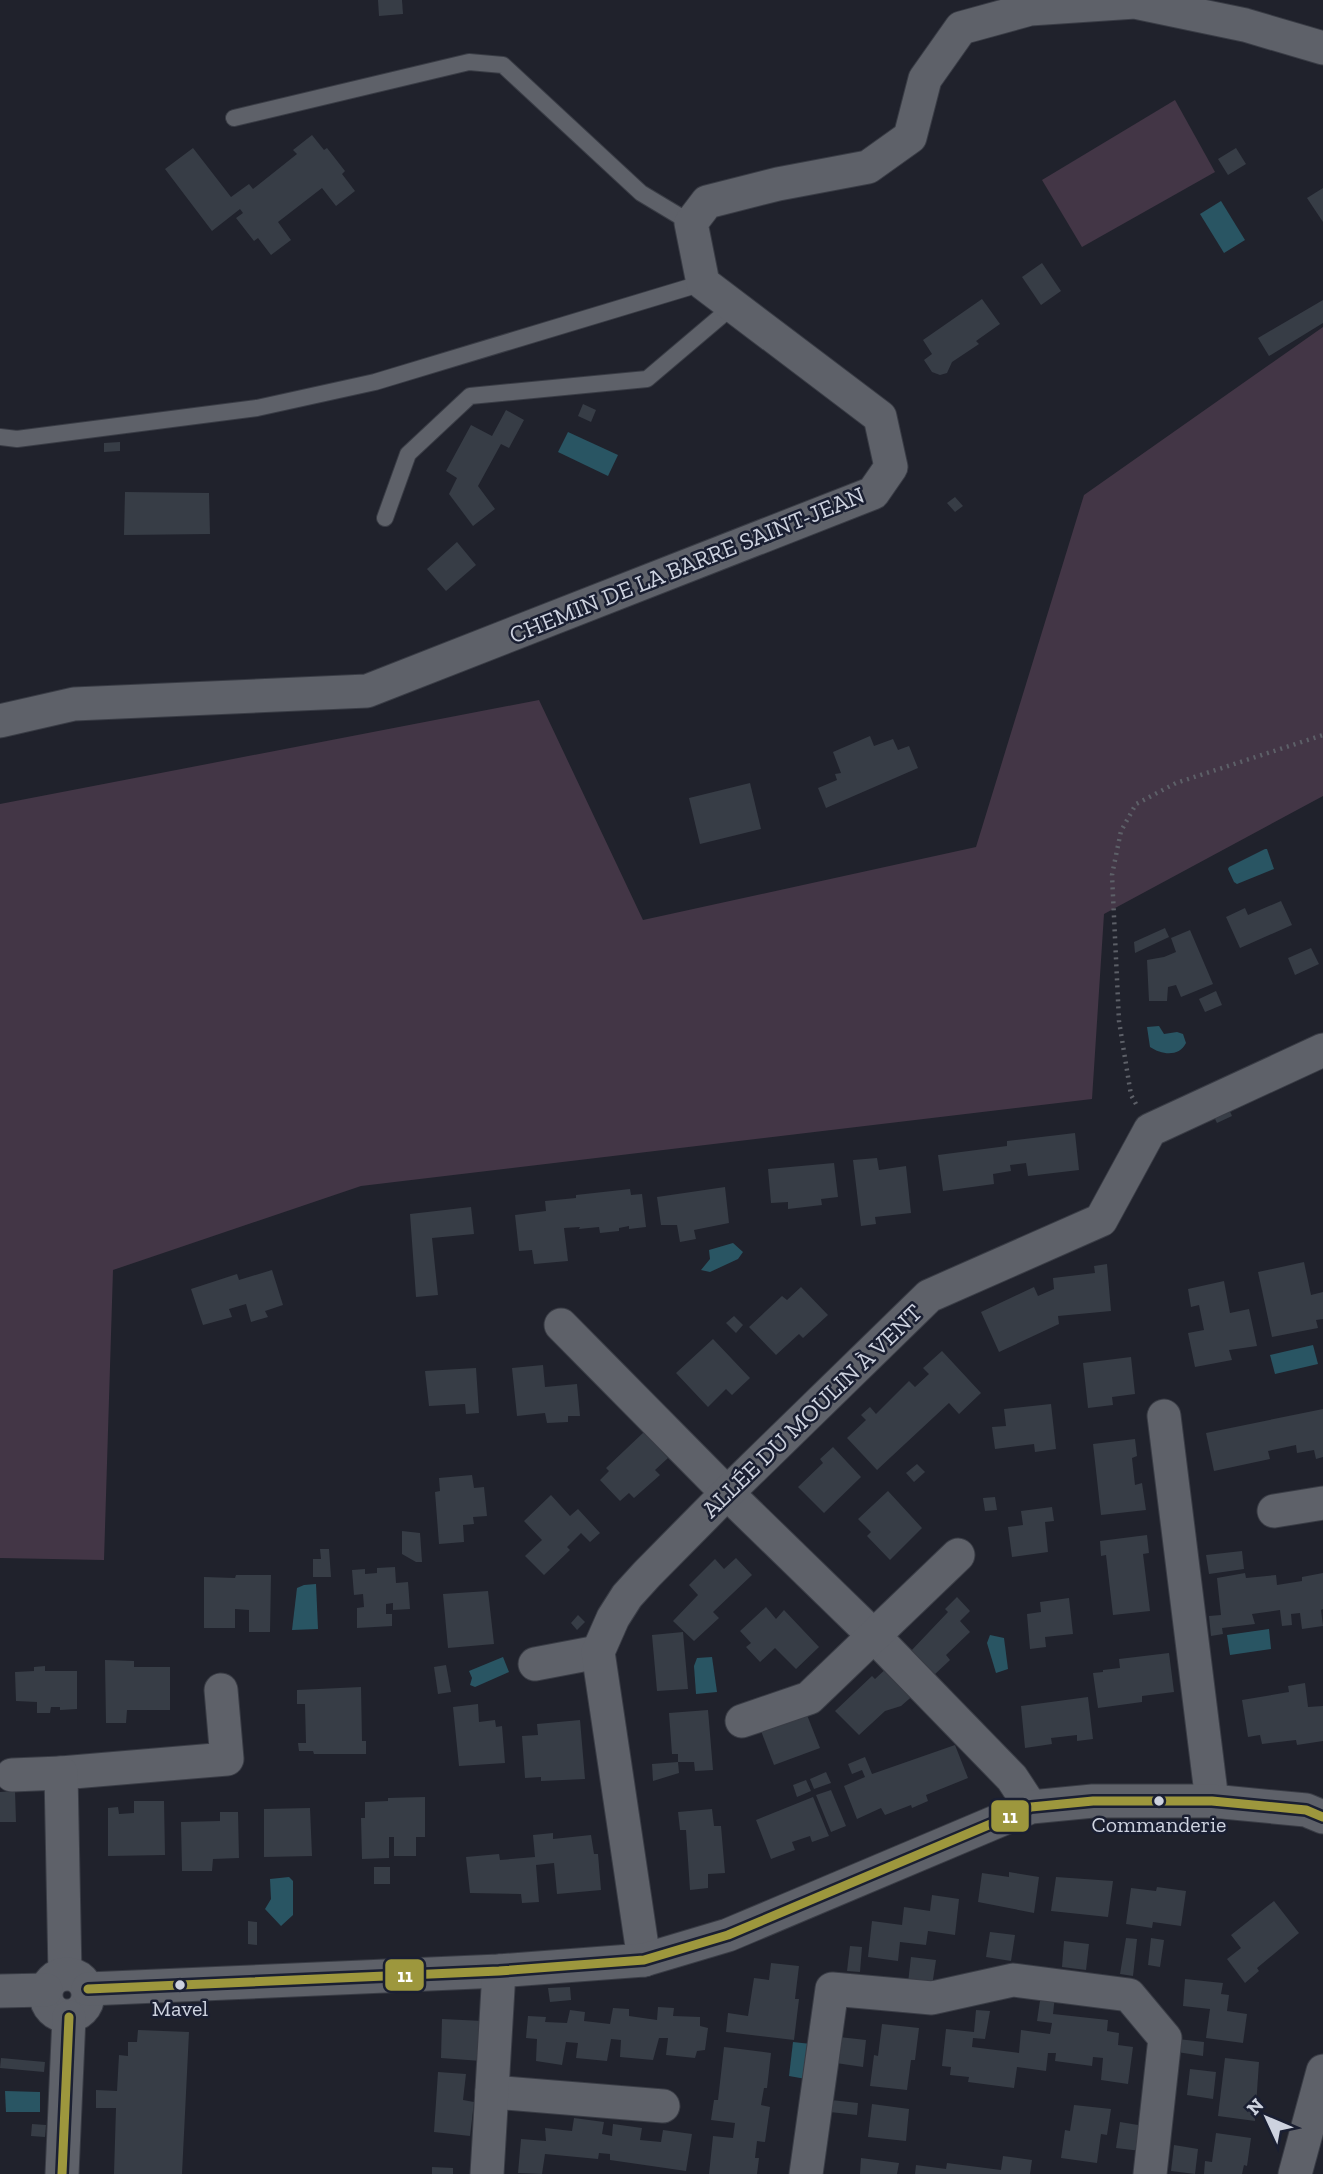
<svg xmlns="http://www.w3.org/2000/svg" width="1323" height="2174" font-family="'Zilla Slab',serif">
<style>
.green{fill:#433646}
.water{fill:#295563}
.building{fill:#373d46}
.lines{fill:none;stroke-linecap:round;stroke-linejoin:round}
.service-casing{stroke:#393c45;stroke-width:18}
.minor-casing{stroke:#393c45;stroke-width:35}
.path{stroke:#5d6068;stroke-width:4.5;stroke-dasharray:2 5;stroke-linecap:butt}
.service{stroke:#5e6169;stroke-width:16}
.minor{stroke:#5e6169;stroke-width:33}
.bus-1-casing{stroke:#1a1f32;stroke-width:14}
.bus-1{stroke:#9d973d;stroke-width:9}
.bus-dot{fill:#cdd2df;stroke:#1a1f32;stroke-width:2.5}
.labels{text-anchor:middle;stroke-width:5;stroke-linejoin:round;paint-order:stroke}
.bus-label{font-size:22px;fill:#cdd2df;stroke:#1a1f32}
.street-label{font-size:24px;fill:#cdd2df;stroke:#1a1f32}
.line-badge{stroke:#1a1f32;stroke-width:2.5}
.badge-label{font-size:19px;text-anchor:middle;font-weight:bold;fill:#fff}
</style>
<rect width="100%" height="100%" fill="#20222c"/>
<g class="green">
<polygon points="1175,100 1215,172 1082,247 1042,180"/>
<polygon points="1323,327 1323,796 1104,914 1092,1099 361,1186 113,1270 104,1560 0,1558 0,804 539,700 643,920 976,847 1084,495"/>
</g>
<g class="water">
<polygon points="1221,201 1245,240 1224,253 1200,214"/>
<polygon points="568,432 618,455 608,476 558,452"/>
<polygon points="1265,849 1267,849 1274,869 1237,884 1234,882 1228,869 1229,867"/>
<path d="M1159,1026L1164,1034L1177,1032L1183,1034L1186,1043C1179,1057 1162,1055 1150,1047L1147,1027Z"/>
<polygon points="733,1243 743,1252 738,1259 710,1272 701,1270 710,1259 709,1250"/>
<polygon points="1313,1345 1318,1364 1275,1374 1270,1355"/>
<polygon points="316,1584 318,1629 292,1630 297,1588 304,1585"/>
<polygon points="1269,1629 1271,1649 1230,1655 1227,1635"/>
<polygon points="990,1635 1004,1638 1008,1669 996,1673 987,1643"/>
<polygon points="503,1657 509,1672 475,1687 470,1685 472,1678 469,1671"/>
<polygon points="712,1657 717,1692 696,1694 694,1666 697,1658"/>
<polygon points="289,1877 293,1881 293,1915 281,1926 265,1909 271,1899 270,1879"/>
<polygon points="793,2042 811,2044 806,2079 789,2076"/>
<polygon points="5,2091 40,2092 40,2112 6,2112"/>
</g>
<g class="building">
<polygon points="378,0 402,0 403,14 379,16"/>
<polygon points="312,135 324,150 327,148 345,171 342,174 355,191 336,206 322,188 278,222 291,240 271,255 258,238 254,241 236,218 243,213 240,209 212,231 165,169 193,148 231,197 249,184 253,189 297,154 293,150"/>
<polygon points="1236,148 1246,164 1228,175 1218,159"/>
<polygon points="1323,188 1323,222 1307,198"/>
<polygon points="1042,263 1061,291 1041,305 1022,277"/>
<polygon points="982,299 1000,324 976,341 979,344 952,362 947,373 940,375 932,372 924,360 932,354 923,340"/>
<polygon points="1323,300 1323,323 1269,356 1258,338"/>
<polygon points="583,404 596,410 591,422 578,416"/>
<polygon points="506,410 524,420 509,448 501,444 478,486 495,509 473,526 449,494 457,478 446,471 471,425 492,436"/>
<polygon points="120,442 120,451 104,452 104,443"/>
<polygon points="125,492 209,493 210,534 124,535"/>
<polygon points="955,497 963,506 955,512 947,503"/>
<polygon points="457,542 476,565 446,591 427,569"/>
<polygon points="870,736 874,746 893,739 898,750 909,746 918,768 826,808 818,788 837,780 835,774 841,773 833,752"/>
<polygon points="750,783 761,829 700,844 689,798"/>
<polygon points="1281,901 1292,925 1240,948 1226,917 1245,908 1248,915"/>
<polygon points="1165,928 1169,937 1135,953 1134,942"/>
<polygon points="1190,930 1213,984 1181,997 1176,985 1168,987 1167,1001 1149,1001 1147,960 1164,957 1176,952 1171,938"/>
<polygon points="1311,948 1319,964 1295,975 1288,958"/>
<polygon points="1216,991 1222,1005 1205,1012 1199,999"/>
<polygon points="1228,1107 1232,1116 1217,1123 1212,1113"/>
<polygon points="1075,1133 1079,1170 1028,1176 1026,1163 1010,1165 1011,1171 993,1174 994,1184 943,1191 938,1155 1007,1146 1007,1141"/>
<polygon points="877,1158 879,1170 906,1166 911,1213 875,1217 876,1224 861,1226 853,1160"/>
<polygon points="834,1163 838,1197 821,1199 822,1205 788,1209 788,1202 771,1203 768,1169"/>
<polygon points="725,1187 729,1223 694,1230 696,1239 680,1242 677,1225 661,1225 657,1197"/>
<polygon points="630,1189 631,1195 642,1194 646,1227 629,1229 629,1226 619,1228 619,1231 600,1233 599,1227 579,1229 580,1227 564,1228 568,1261 534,1264 532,1250 519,1251 515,1215 546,1211 545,1201 576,1198 576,1195"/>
<polygon points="471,1207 474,1234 432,1238 438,1295 416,1297 410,1214"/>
<polygon points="1304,1262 1311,1295 1323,1292 1323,1319 1316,1320 1318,1328 1272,1337 1258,1272"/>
<polygon points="1107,1264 1111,1311 1058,1316 1059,1324 999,1352 981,1312 1034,1287 1038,1296 1054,1289 1053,1278 1095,1273 1094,1266"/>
<polygon points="272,1270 283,1305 265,1311 268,1317 251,1322 246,1304 229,1309 232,1317 203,1325 191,1289 237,1274 239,1280"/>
<polygon points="1224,1281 1230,1313 1249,1309 1257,1346 1229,1350 1232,1360 1195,1367 1188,1333 1204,1330 1199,1305 1191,1307 1188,1289"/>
<polygon points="801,1287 828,1315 803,1338 799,1334 776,1355 749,1327 782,1296 787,1300"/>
<polygon points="734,1316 743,1325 736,1333 726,1323"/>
<polygon points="713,1339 750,1378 732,1395 726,1389 708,1407 676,1373"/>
<polygon points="942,1351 981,1393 959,1414 949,1403 877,1470 847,1438 866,1420 861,1415 870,1407 876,1414 909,1381 915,1387 929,1374 923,1368"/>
<polygon points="1131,1357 1135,1394 1112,1397 1113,1405 1088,1408 1083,1363"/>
<polygon points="543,1365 545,1387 577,1384 580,1416 568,1416 568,1422 547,1423 545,1413 517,1416 512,1368"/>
<polygon points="476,1368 479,1413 466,1414 465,1404 429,1406 425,1371"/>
<polygon points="1051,1404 1056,1449 1035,1452 1034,1444 995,1449 992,1427 1006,1426 1004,1409"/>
<polygon points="1323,1409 1323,1457 1316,1459 1314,1450 1297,1453 1296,1445 1268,1451 1270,1459 1214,1471 1206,1433"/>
<polygon points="644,1432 668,1458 655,1470 660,1475 634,1498 629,1493 620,1501 600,1480 609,1471 606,1468"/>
<polygon points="1135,1439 1137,1456 1132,1458 1135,1485 1142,1483 1146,1510 1101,1515 1093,1444"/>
<polygon points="833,1447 861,1477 824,1513 798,1487 823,1463 820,1459"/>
<polygon points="917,1464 925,1472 914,1482 906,1473"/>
<polygon points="472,1475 474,1488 484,1487 487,1516 473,1517 474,1524 463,1525 464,1542 439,1544 435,1492 440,1491 439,1478"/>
<polygon points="888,1491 922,1528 890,1560 867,1536 871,1532 858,1519"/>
<polygon points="551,1495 570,1516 578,1509 600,1533 590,1542 581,1533 567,1547 570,1550 544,1575 525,1556 542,1540 524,1521"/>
<polygon points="995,1497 997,1510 985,1511 983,1498"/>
<polygon points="1052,1507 1054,1521 1045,1522 1048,1552 1012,1557 1008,1527 1023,1525 1021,1511"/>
<polygon points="402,1531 420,1533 422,1562 416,1562 402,1554"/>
<polygon points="1147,1535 1149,1553 1143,1554 1150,1611 1113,1615 1106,1555 1101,1556 1100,1541"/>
<polygon points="320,1549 329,1549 331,1577 313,1577 313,1559 321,1559"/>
<polygon points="1242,1551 1244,1569 1209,1574 1206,1555"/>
<polygon points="736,1558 752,1575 713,1612 719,1618 694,1641 673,1621 698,1595 689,1585 715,1559 724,1569"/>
<polygon points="395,1567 396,1583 408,1582 410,1609 393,1610 393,1603 386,1604 386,1614 392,1614 392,1626 357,1628 357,1608 364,1607 363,1594 354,1595 352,1570 365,1569 365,1574 377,1573 377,1568"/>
<polygon points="1245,1573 1246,1578 1276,1575 1277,1585 1302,1581 1302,1577 1323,1573 1323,1609 1321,1610 1323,1626 1302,1629 1300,1613 1291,1614 1292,1625 1282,1626 1280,1610 1252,1614 1255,1624 1222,1628 1223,1634 1211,1636 1209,1616 1221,1615 1217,1578"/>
<polygon points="236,1575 271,1575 270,1632 249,1632 249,1610 235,1609 235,1628 204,1628 204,1577 235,1578"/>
<polygon points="488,1591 494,1644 448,1648 443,1594"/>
<polygon points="957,1597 970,1611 960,1621 970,1632 946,1655 950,1660 933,1676 910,1652 948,1612 945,1609"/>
<polygon points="1069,1598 1073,1634 1045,1637 1046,1647 1030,1649 1027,1614 1041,1612 1040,1602"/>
<polygon points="766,1607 776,1619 784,1610 819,1647 796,1669 775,1648 760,1662 746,1647 751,1643 740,1631"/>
<polygon points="578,1615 585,1622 577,1630 571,1623"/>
<polygon points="683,1632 688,1689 657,1691 652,1635"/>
<polygon points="1169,1653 1174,1692 1142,1696 1142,1702 1098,1708 1093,1673 1103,1672 1103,1670 1120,1668 1119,1659"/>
<polygon points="105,1660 134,1661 134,1667 170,1667 170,1710 127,1710 126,1723 106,1723"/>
<polygon points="446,1665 451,1692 438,1694 434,1667"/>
<polygon points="890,1665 916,1693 901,1706 885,1711 859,1735 835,1711 872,1676 875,1679"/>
<polygon points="45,1666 45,1671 77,1671 77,1709 60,1710 60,1707 51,1707 50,1713 37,1713 37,1702 16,1701 15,1672 34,1671 34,1667"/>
<polygon points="1305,1683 1308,1707 1323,1706 1323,1741 1297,1745 1296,1740 1262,1744 1260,1735 1248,1737 1242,1700 1289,1692 1288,1686"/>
<polygon points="361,1687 362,1741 366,1741 366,1754 314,1754 313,1751 299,1751 298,1743 306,1743 305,1704 297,1704 297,1690"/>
<polygon points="1088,1697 1093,1739 1077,1741 1077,1735 1051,1738 1052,1744 1025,1748 1021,1706"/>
<polygon points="478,1704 479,1722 495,1720 496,1727 502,1726 505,1763 459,1766 453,1707"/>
<polygon points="708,1710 713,1770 695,1771 694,1762 678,1762 678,1754 672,1754 669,1713"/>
<polygon points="807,1715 820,1748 774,1765 758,1723"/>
<polygon points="580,1720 585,1779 541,1781 541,1777 525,1778 522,1736 538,1735 537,1724"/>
<polygon points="955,1745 968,1778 926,1795 928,1801 912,1808 911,1805 885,1815 881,1808 857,1819 844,1786 865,1777 862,1770 852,1774 848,1764 865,1757 872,1774"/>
<polygon points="678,1762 679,1773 653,1781 652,1764"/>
<polygon points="826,1772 831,1783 814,1789 810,1779"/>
<polygon points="806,1780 811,1791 797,1797 793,1785"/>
<polygon points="831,1790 846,1826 831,1832 816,1795"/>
<polygon points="15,1791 16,1822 0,1822 0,1792"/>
<polygon points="425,1797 425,1837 416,1837 416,1856 394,1856 394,1837 389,1837 389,1858 362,1859 361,1818 365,1818 365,1802 388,1801 388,1798"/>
<polygon points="813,1797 829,1836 812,1842 810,1836 792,1842 795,1850 771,1859 756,1820"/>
<polygon points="134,1801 164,1801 165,1855 108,1856 108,1808 118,1807 119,1814 134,1813"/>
<polygon points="310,1808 312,1856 264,1857 264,1809"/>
<polygon points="712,1809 714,1826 721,1826 725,1873 708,1874 708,1888 690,1890 686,1830 680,1830 678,1812"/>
<polygon points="220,1812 238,1812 239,1858 213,1859 212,1871 182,1871 181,1822 220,1821"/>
<polygon points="553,1833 553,1839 591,1835 594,1854 598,1854 601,1890 557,1894 554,1863 536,1865 539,1902 522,1903 521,1894 470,1893 466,1857 499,1854 500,1860 535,1857 533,1835"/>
<rect x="374" y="1867" width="16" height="17"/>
<polygon points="1009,1872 1039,1877 1034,1913 978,1902 982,1873 1009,1877"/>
<polygon points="1056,1877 1113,1881 1108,1917 1051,1911"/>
<polygon points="1157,1887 1186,1891 1181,1926 1153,1922 1152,1928 1126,1924 1131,1888 1156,1891"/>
<polygon points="932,1895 959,1899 955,1935 928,1931 926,1945 900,1942 898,1961 868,1957 872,1921 902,1925 904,1907 930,1911"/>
<polygon points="1274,1901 1299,1933 1257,1968 1259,1971 1245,1983 1227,1959 1241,1948 1231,1935"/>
<polygon points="248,1921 257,1922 257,1945 248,1944"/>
<polygon points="990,1932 1015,1935 1011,1961 986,1957"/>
<polygon points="1126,1938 1137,1939 1133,1976 1120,1974"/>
<polygon points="1151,1938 1164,1940 1160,1967 1148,1965"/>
<polygon points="1064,1941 1089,1944 1086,1970 1062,1967"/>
<polygon points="850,1946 862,1947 860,1972 847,1971"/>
<polygon points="911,1957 936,1960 932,1986 908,1983"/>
<polygon points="771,1963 799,1966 795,1999 799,1999 794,2040 726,2032 728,2013 748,2016 754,1978 769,1980"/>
<polygon points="1185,1979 1223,1983 1221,1994 1229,1995 1227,2011 1247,2014 1243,2043 1206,2038 1210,2009 1183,2006"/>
<polygon points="570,1987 571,2000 550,2002 548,1988"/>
<polygon points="1041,1994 1055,1996 1053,2014 1108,2020 1107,2031 1119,2033 1118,2045 1133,2047 1128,2084 1101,2080 1103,2058 1093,2057 1092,2066 1055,2061 1056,2053 1048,2053 1046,2071 1017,2067 1014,2088 968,2082 969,2077 950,2075 951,2067 942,2066 946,2029 974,2032 976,2010 990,2011 985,2039 973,2038 972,2047 1019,2053 1021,2030 1050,2034 1052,2023 1037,2021"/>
<polygon points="658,2007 674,2008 673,2016 700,2017 700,2026 708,2028 705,2050 697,2051 695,2058 666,2055 668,2038 659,2038 653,2060 620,2057 621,2040 611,2039 607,2061 576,2058 578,2043 566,2042 562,2065 536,2061 537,2039 526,2038 528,2016 546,2017 545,2022 567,2023 570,2010 585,2012 584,2021 610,2024 613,2008 629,2009 629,2016 657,2020"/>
<polygon points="442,2019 483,2021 481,2061 441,2058"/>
<polygon points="882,2024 919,2028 915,2060 911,2060 907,2090 870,2086 874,2055 878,2056"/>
<polygon points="138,2030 189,2032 182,2174 114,2174 116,2108 96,2108 96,2090 117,2091 119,2055 128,2056 128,2042 137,2042"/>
<polygon points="839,2037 866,2040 863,2067 836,2063"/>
<polygon points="1178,2039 1204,2042 1203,2056 1177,2052"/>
<polygon points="724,2047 771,2053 767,2088 764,2088 761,2105 770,2107 765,2142 757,2141 755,2158 759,2158 757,2174 709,2174 713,2136 733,2138 735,2123 711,2120 714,2100 718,2100"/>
<polygon points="1,2058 45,2062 44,2072 0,2068"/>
<polygon points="1225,2058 1259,2062 1255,2121 1218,2116"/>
<polygon points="1190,2069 1216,2072 1213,2099 1187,2095"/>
<polygon points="438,2072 466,2074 463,2100 474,2102 470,2136 434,2132"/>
<polygon points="831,2100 858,2103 857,2115 830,2112"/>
<polygon points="872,2104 909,2109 906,2141 868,2137"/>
<polygon points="1074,2105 1111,2109 1107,2135 1101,2134 1097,2163 1061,2158 1065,2130 1070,2131"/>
<polygon points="574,2118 604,2122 602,2134 612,2136 613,2124 642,2128 640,2140 661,2142 663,2130 692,2134 686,2171 610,2160 610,2154 599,2153 598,2159 545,2154 542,2174 518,2173 521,2139 546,2141 545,2128 572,2131"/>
<polygon points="1120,2122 1144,2126 1141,2151 1116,2148"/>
<polygon points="32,2124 46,2125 45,2137 31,2136"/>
<polygon points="1216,2133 1251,2138 1247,2166 1244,2165 1242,2174 1204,2174 1205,2161 1212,2162"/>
<polygon points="1174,2145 1198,2149 1195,2174 1171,2171"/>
<polygon points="1003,2156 1032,2160 1030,2174 915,2174 916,2165 946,2169 947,2163 1001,2170"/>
<polygon points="861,2158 899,2163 897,2174 860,2174"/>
<polygon points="432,2167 453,2168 453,2174 432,2174"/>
</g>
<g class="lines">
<g class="service-casing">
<g id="service">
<polyline points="234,118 469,62 503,65 641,193 691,223"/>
<polyline points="0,437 17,439 257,408 375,382 703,283"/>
<polyline points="385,518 408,454 470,396 647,379 733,306"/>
</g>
</g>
<g class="minor-casing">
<g id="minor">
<polyline points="0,721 74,704 367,691 873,493 891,467 880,417 703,283 691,223 707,202 778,184 868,167 910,137 925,79 961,28 1030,9 1135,2 1245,25 1323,48"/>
<polyline points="561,1325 727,1493 874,1636 1012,1778 1031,1807"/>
<polyline points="1164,1416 1212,1801"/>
<polyline points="1274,1511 1323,1503"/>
<polyline points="535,1664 598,1652"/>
<polyline points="742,1721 809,1698 958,1555"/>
<polyline points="61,1773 227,1759 221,1690"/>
<polyline points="12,1775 61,1773 65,1974"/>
<polyline points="644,1960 598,1652 613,1618 627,1596 647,1574 727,1493 929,1296 1101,1220 1150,1130 1323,1050"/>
<circle cx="67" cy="1995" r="21"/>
<polyline points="88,1989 499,1971 644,1960 728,1935 1031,1807 1093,1801 1212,1801 1306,1810 1323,1817"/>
<polyline points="0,1991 46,1990"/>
<polyline points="492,2092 663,2106"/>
<polyline points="62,2174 69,2017"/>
<polyline points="487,2174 499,1971"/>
<polyline points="806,2174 832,1989 932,1998 1013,1980 1129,1995 1165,2038 1150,2174"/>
<polyline points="1295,2174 1323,2071"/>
</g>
</g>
<polyline class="path" points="1136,1104 1131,1095 1119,1021 1112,875 1121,831 1136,804 1176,783 1323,735"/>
<use href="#service" class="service"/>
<use href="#minor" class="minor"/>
<g class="bus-1-casing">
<g id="bus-1">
<polyline points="88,1989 499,1971 644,1960 728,1935 1031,1807 1093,1801 1212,1801 1306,1810 1323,1817"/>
<polyline points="62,2174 69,2017"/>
</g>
</g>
<use href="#bus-1" class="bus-1"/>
</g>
<g class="bus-dot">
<circle cx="1159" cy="1801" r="6"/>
<circle cx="180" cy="1985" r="6"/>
</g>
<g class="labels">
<g class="bus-label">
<text x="1159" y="1832">Commanderie</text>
<text x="180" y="2016">Mavel</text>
</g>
<g class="street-label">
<text transform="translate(687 565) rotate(-22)" y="8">CHEMIN DE LA BARRE SAINT-JEAN</text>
<text transform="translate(812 1411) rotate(-44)" y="8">ALLÉE DU MOULIN À VENT</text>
</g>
</g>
<g class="line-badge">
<rect x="990" y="1799" width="40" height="34" rx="7" fill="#9d973d"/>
<rect x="384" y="1958" width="41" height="34" rx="7" fill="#9d973d"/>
</g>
<g class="badge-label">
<text x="1010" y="1823">11</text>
<text x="405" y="1982">11</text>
</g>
<g transform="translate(1267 2118) rotate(314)" stroke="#1a1f32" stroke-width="5" paint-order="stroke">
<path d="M0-5L12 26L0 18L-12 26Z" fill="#cdd2df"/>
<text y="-10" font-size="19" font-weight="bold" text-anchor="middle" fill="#cdd2df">N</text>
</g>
</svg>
